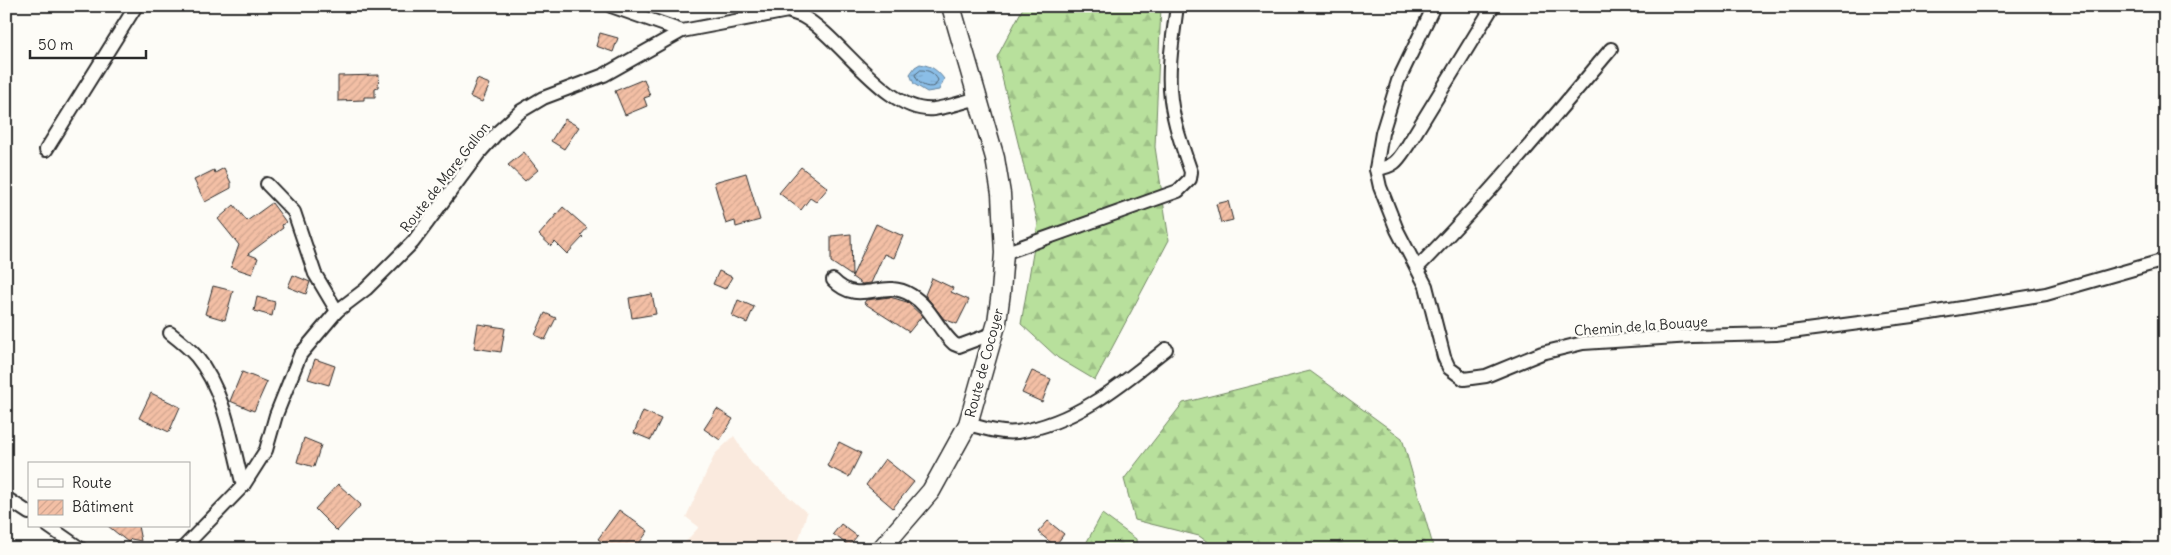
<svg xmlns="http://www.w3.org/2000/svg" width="2171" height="555" font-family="Delius,sans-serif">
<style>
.built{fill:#faeade}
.forest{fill:url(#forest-firs);stroke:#728664}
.water{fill:url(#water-ripples);stroke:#65839c}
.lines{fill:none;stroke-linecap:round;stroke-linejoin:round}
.shore{stroke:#516676;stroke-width:1}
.building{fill:url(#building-hatch);stroke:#2b2b2b}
.minor-casing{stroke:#2b2b2b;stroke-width:16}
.secondary-casing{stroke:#2b2b2b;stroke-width:21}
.minor{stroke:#fdfcf7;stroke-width:12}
.secondary{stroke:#fdfcf7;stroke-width:18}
.labels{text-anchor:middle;stroke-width:5;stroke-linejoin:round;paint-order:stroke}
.street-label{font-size:14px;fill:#2b2b2b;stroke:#fdfcf7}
</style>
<defs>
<pattern id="forest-firs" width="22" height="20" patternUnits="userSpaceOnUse" patternTransform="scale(1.25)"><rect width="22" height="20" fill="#b8e09c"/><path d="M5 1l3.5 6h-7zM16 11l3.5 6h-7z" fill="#9ec087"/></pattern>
<pattern id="water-ripples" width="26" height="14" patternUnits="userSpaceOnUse" patternTransform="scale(1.25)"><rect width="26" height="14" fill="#8bbee7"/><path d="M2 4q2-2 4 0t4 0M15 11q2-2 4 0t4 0" fill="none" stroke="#78a3c6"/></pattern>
<pattern id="building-hatch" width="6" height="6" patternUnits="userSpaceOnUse" patternTransform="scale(1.25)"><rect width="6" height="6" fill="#f3bfa5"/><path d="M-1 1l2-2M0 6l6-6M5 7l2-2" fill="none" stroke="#d0a48e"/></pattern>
</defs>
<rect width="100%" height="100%" fill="#fdfcf7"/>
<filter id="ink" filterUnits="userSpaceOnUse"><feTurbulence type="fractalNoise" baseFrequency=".02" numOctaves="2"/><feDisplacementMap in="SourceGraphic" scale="10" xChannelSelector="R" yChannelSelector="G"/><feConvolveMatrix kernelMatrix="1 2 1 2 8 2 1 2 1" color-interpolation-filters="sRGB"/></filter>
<g filter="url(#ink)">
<polygon class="built" points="734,436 751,463 807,513 796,549 679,549 699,527 686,517 715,454"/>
<g class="forest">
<polygon points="1024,6 1161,6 1155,147 1169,240 1095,380 1058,358 1021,324 1038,224 997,57"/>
<polygon points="1310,371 1402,438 1434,549 1218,549 1199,536 1135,520 1124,479 1183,403"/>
<polygon points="1102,514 1136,539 1137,549 1083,549"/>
</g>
<path class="water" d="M920,64C932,66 937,70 944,79L939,90L927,92L914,84L910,74L915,67Z"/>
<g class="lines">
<path class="shore" d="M921,70C929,70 934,73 938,80L935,86C926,89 918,84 915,75Z"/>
</g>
<g class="building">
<polygon points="600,33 618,38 613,52 596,46"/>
<polygon points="379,75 378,87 375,88 375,97 364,97 364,100 338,101 338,76"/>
<polygon points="477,79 490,84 482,102 470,97"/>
<polygon points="644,79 650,96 644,98 647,106 625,115 615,91"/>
<polygon points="565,119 579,127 564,149 551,141"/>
<polygon points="524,152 538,170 525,181 508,165"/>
<polygon points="801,167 828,188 816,202 810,198 801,210 779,193"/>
<polygon points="224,168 231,183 231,188 205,202 194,180 214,170 215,173"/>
<polygon points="746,173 760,220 736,227 735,221 726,224 714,182"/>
<polygon points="1228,201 1233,220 1221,223 1216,204"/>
<polygon points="272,203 286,222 282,225 283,228 248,254 258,258 252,274 231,267 239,245 218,219 234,205 247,221"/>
<polygon points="563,207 587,228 581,235 583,237 567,254 555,242 551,246 539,235"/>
<polygon points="876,224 903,236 894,258 884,254 871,283 862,284 852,277"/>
<polygon points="851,234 852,276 831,262 831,236"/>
<polygon points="719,271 732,277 725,289 713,284"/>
<polygon points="293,275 310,282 306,294 288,287"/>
<polygon points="932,278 953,288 951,292 969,300 957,324 944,319 925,295"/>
<polygon points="213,286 233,291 225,320 205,314"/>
<polygon points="652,294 656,314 632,318 629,298"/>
<polygon points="257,297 275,302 272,316 254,311"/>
<polygon points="890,297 907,302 922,316 909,332 864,303 866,300"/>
<polygon points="738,300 754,307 747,323 732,316"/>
<polygon points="545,313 556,318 545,340 535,335"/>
<polygon points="478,324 505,328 501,352 474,348"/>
<polygon points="315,359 335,366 329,385 308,379"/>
<polygon points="1032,371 1051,379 1042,402 1022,393"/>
<polygon points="242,372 267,382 254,411 230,401"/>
<polygon points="151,393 180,407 169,432 139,418"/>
<polygon points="717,409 733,419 720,440 704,429"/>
<polygon points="643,411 661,419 651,440 634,433"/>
<polygon points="304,438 321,445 314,467 297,462"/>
<polygon points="839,442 861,453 849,477 827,466"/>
<polygon points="885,459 914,482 893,508 866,485"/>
<polygon points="338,484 361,505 337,531 315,509"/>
<polygon points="619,510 648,531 635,549 612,549 598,539"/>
<polygon points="1048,521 1064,534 1055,546 1038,532"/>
<polygon points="841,524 857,536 849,546 833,534"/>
<polygon points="108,526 138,526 141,541 131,539 128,542"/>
</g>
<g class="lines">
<g class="minor-casing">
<g id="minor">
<polyline points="611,6 682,31"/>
<polyline points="1434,6 1398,81 1382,133 1376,169 1380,187 1397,230 1426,286 1444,357 1449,368 1464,379 1486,376 1542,353 1583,343 1692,336 1776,334 1912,316 2046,294 2165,260"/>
<polyline points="46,150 136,6"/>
<path d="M1376,169C1395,167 1398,160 1408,145L1493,6"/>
<polyline points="267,184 294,212 315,274 337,311"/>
<path d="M1004,253L1178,191L1190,179L1191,172C1183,149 1174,124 1171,100C1167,69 1173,37 1177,6"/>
<path d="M1417,268C1485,199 1548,124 1611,49"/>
<path d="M833,280C860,308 882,277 911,295C931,307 938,330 954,344L959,346L994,333"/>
<path d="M170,333C179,340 189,348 196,356C225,391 232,443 243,486"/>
<path d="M968,424C983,428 1001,434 1017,432C1076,423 1121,385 1166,349"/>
<polyline points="6,498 29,513"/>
<polyline points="48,526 81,549"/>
<path d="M182,549L243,486L266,450L276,415L300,355L337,311L366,289L413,242L479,153L499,131L521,111L543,98L604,75L682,31L788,11C792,13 798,14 802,16C841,37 886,114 934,109C948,107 964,102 978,98"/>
<polyline points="2096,549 2127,549"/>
</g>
</g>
<g class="secondary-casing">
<polyline id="secondary" points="881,549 931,491 968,424 997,322 1001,292 1004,253 1001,194 995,158 951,6"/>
</g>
<use href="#minor" class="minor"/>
<use href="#secondary" class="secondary"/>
</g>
</g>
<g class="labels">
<g class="street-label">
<text transform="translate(445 177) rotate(-52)" y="5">Route de Mare Gallon</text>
<text transform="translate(1641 326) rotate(-4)" y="5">Chemin de la Bouaye</text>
<text transform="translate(984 363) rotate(-75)" y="5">Route de Cocoyer</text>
</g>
</g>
<rect width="2171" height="555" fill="none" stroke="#fdfcf7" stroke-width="25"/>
<rect x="12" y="12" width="2146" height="530" fill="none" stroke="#2b2b2b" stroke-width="2" filter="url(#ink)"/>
<rect x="28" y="462" width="162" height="65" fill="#fdfcf7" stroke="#a9a8a5"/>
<rect x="38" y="479" width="25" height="8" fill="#fdfcf7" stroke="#a9a8a5"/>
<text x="72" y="488" font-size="15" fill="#2b2b2b">Route</text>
<rect x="38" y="500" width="25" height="15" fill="url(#building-hatch)" stroke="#a9a8a5"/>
<text x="72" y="512" font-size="15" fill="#2b2b2b">Bâtiment</text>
<path d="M30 50v8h116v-8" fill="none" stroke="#2b2b2b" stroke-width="2.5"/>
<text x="38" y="50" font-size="15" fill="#2b2b2b" stroke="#fdfcf7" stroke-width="4" paint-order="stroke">50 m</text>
</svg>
